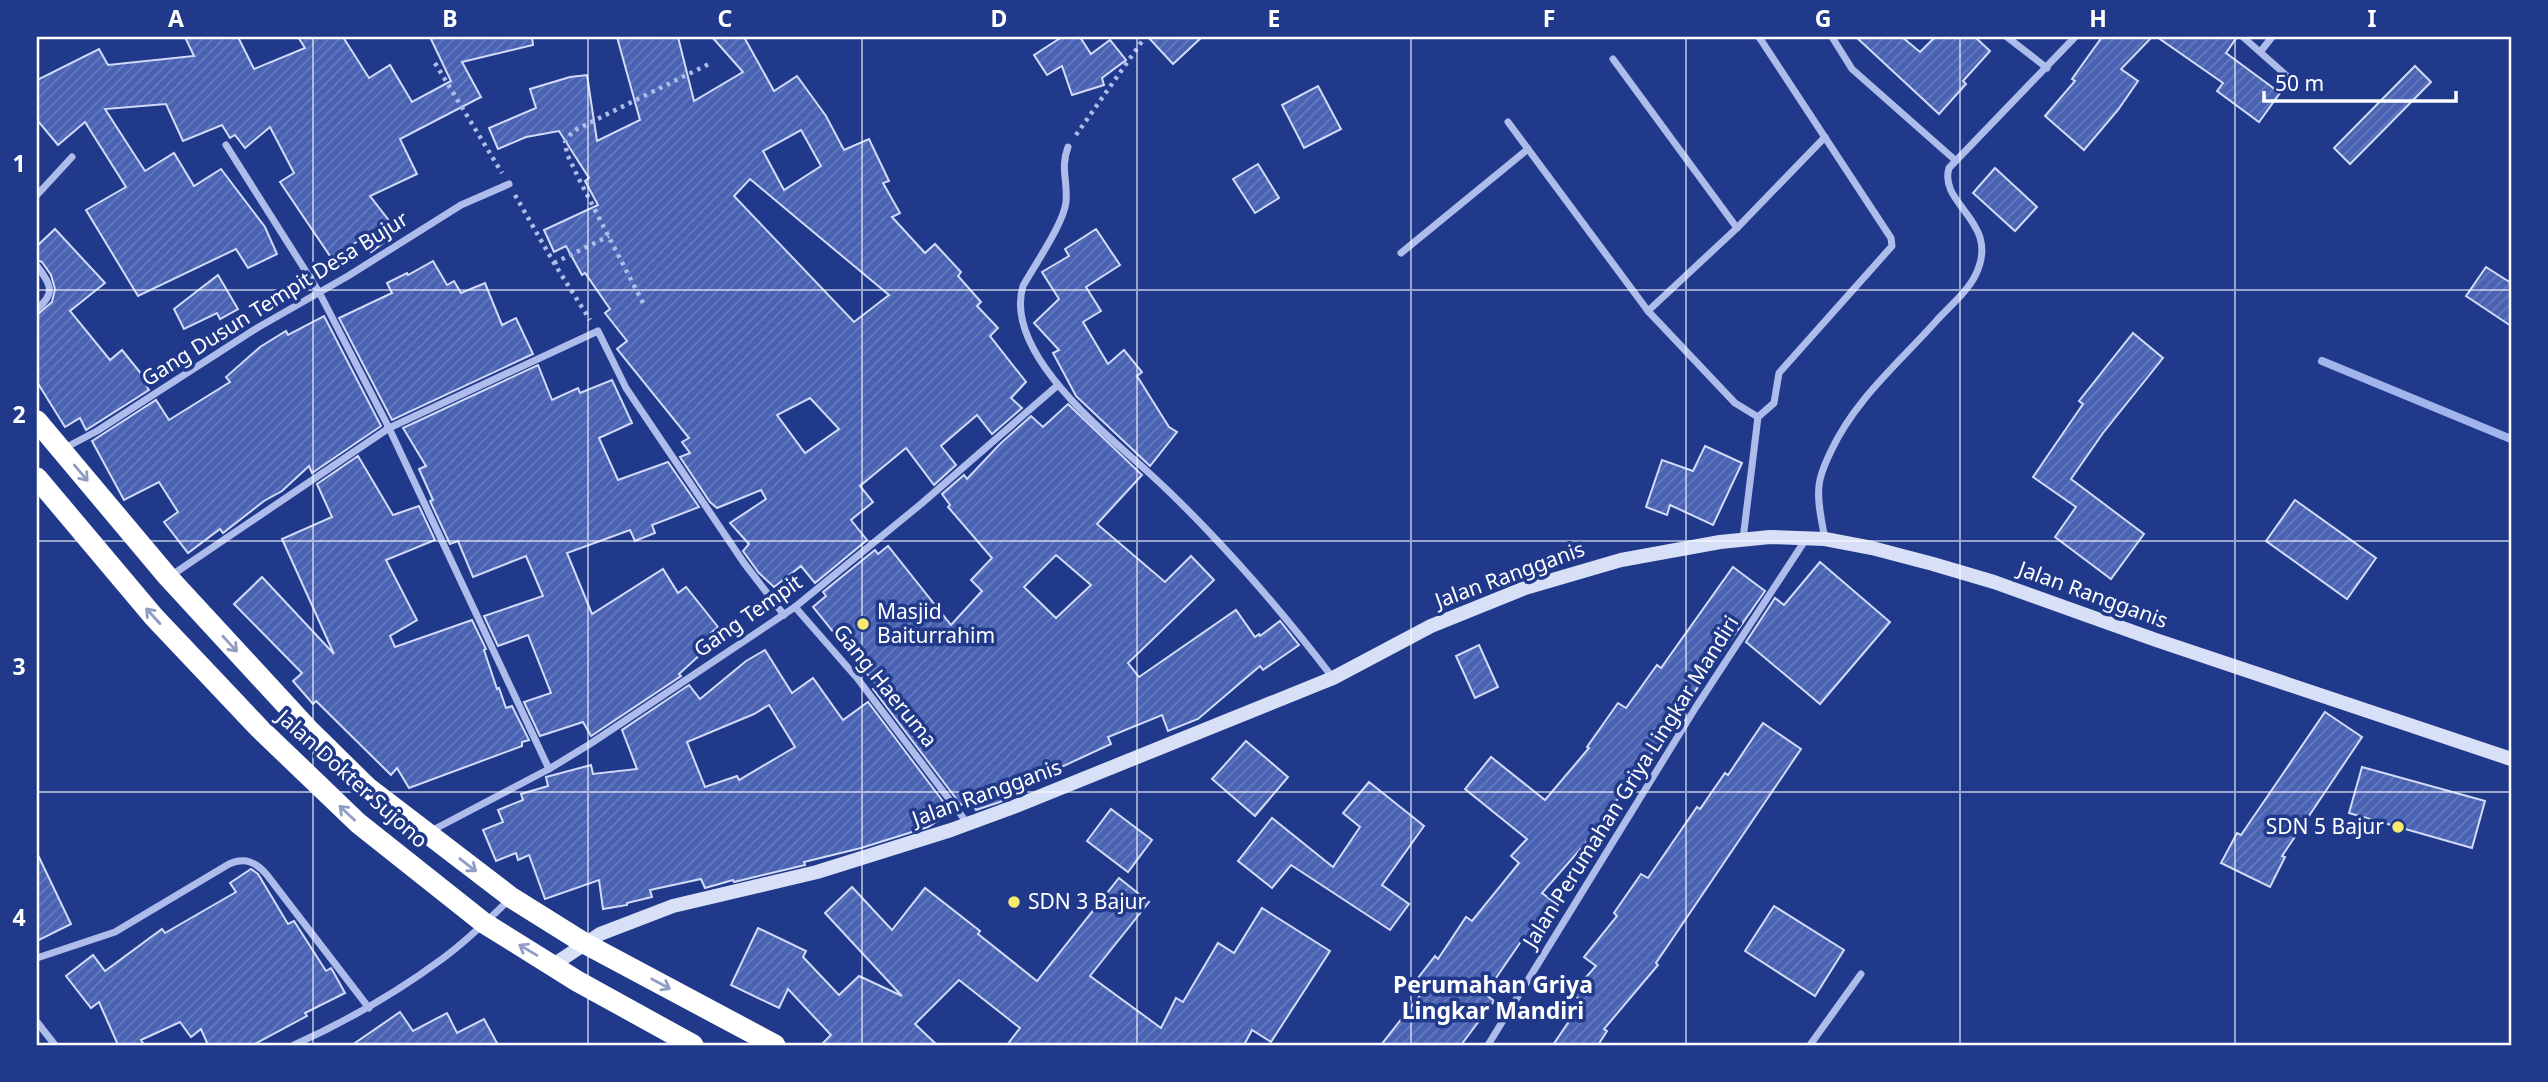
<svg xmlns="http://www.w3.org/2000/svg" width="2548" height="1082" font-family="'Noto Sans',sans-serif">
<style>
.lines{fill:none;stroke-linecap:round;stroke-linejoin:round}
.stream{stroke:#a1b4ec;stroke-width:8}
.building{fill:url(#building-hatch);stroke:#d2dbf8;stroke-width:2;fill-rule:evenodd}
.path{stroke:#adbceb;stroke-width:4.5;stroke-dasharray:3.5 5;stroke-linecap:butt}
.street{stroke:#adbceb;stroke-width:7}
.secondary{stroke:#d8e0f8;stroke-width:14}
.highway{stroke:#fff;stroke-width:21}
.oneway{stroke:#909cc4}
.grid{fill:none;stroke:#fff;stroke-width:2;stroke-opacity:0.55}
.poi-dot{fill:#f7ec6e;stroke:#21398a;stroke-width:2.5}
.labels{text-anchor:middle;stroke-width:7;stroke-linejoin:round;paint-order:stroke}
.street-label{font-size:21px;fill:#fff;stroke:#21398a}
.poi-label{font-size:21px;fill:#fff;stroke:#21398a;text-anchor:start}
.neighbourhood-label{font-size:23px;font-weight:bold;fill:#fff;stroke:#21398a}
.neatline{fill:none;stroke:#fff;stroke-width:2.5}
.grid-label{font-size:23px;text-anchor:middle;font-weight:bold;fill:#fff}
</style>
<defs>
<pattern id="building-hatch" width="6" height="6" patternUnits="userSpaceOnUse" patternTransform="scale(1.75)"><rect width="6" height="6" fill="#4a62b2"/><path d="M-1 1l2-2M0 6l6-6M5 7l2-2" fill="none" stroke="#657abe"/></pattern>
</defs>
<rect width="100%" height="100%" fill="#21398a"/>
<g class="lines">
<polyline class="stream" points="2322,361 2511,439"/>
</g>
<g class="building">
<polygon points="185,37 238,37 254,69 305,48 298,37 343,37 369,78 390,65 412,102 451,81 430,37 532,37 533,45 462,62 481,97 400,139 417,174 370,196 398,232 371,252 361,239 332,259 280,182 294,173 270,127 245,148 235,135 230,138 222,125 183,141 166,104 105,109 145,171 174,153 194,186 221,169 265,227 277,254 248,268 236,249 138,296 86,210 126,187 85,122 58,145 37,120 37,80 99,49 108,65 194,56"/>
<path d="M617,37H678L694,101L743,72L712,37H744L774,91L797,76L826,116L844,150L869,139L889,181L883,183L900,213L892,217L925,253L935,244L961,272L958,276L981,302L977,306L998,328L990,336L1026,382L1011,398L1022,408L992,434L977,415L941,446L956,465L934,485L906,448L860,486L873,502L851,520L867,540L815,583L801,566L774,587L759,573L743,551L749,544L730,523L766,499L761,490L717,508L710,502L680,457L690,453L682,442L689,438L617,349L627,341L605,313L610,309L585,273L582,275L566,246L554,252L544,230L598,205L585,181L589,178L559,131L526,137L498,149L489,128L536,108L530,89L570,77L587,75L597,141L640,120ZM801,130L821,166L784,190L763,151ZM750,179L799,220L889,295L854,322L734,196ZM810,398L839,429L805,453L777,415Z"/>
<polygon points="1062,37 1080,37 1091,54 1110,40 1126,60 1102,78 1104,85 1072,95 1062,66 1047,75 1034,55"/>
<polygon points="1148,37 1202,37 1173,64"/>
<polygon points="1856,37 1902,37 1920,52 1935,37 1975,37 1990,51 1963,81 1966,84 1939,114"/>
<polygon points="2102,37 2152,37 2121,69 2138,81 2118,110 2084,150 2045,116 2075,81 2072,79"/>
<polygon points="2157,37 2237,37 2226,53 2280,93 2259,122 2217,91 2223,83"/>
<polygon points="2415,66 2431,82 2350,164 2334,148"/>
<polygon points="1318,86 1341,129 1304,148 1282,105"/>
<polygon points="1258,164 1279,198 1255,213 1233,179"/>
<polygon points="1995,168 2037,207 2015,231 1973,193"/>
<polygon points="55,229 105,283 70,311 110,360 122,350 143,376 141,378 149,390 86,430 80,418 65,427 37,382 37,315 52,302 55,289 51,275 42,262 37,260 37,246"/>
<polygon points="1096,229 1120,265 1086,287 1101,311 1083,322 1108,364 1124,350 1142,372 1137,376 1169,427 1177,432 1150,466 1076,396 1053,353 1059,350 1034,323 1059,299 1042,272 1069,256 1065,249"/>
<polygon points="433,261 447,285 454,281 461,293 485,283 502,325 516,318 533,354 392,420 339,318 392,293 387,283 407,273 408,275"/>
<polygon points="2486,267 2511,283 2511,326 2466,296"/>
<polygon points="218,275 238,309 220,319 217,313 184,329 174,309"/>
<polygon points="324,316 381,426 312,473 309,466 282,491 264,501 223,533 220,529 188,553 164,522 178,512 159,482 124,500 92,441 156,400 169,420 230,382 226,377 260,347 286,331 288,335"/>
<polygon points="2133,333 2163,358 2103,433 2071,479 2144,534 2111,579 2055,537 2076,507 2033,477 2083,404 2079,401"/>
<polygon points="538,365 552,400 578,388 580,393 612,380 632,423 599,438 618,480 668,462 699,507 652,525 655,533 635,541 630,530 567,553 592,614 663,569 678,593 686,587 718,627 711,633 716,640 679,674 681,676 591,736 583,722 540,736 524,702 551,693 528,635 498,646 484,616 543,596 526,556 473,577 458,541 450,544 430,501 433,500 419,469 426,466 403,428"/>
<path d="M1068,404L1142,475L1097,524L1165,582L1191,556L1214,580L1128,663L1139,677L1236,610L1255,637L1259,634L1260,636L1280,621L1299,645L1263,670L1260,666L1198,719L1168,731L1162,715L1108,737L1111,744L1031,781L1032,784L1000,802L976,810L971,799L961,805L873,689L877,686L813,607L826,596L823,592L875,550L878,554L888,546L951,625L982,591L971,580L992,558L948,507L950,505L942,494L964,475L967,479L1000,444L1031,416L1043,427ZM1056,555L1091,585L1056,618L1024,587Z"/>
<polygon points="1705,446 1742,463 1713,525 1670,505 1667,515 1646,507 1662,460 1693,471"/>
<polygon points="358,456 393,515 419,506 435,540 386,560 417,620 390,636 395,647 472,620 486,649 484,650 497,689 499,688 506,708 512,706 529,740 522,742 522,746 409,788 397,768 391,775 316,701 313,704 293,681 302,673 234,604 262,577 334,654 282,539 332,517 317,484"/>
<polygon points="2295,500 2376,558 2347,599 2266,541"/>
<polygon points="1820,562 1890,622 1820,704 1746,642 1775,598 1784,605"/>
<polygon points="1733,567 1765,591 1632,782 1595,827 1598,829 1542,893 1558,905 1526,944 1522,940 1485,994 1494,1001 1461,1045 1381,1045 1421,994 1411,987 1435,956 1438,959 1466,917 1472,921 1519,863 1511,856 1527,839 1465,789 1491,757 1545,800 1589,748 1587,747 1618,703 1626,708 1657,665 1661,668"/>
<polygon points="1479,645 1498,687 1475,698 1456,656"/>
<path d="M765,650L792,693L813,678L843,720L868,702L951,812L928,827L861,848L804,862L805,865L734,882L733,880L705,888L701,879L650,890L652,897L627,903V905L603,909L599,880L545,899L529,855L518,860L516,853L496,861L483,830L503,822L498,810L523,800L521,794L548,786L546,777L591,765L593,774L637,769L622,730L689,685L700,699L746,661ZM769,705L795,747L739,780L737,776L705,787L687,742L754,714Z"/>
<polygon points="2325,712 2362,737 2282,856 2285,857 2270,887 2221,863 2237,833 2241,835"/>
<polygon points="1763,723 1801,749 1656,963 1658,965 1604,1029 1607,1031 1598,1045 1553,1045 1582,1002 1572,993 1596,966 1584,957 1617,916 1614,913 1641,874 1648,878 1697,807 1700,809 1725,773 1728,775"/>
<polygon points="1246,741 1288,777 1255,816 1212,779"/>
<polygon points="2362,767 2485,801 2472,848 2349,813"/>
<polygon points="1369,782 1424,826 1382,885 1409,904 1390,930 1291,865 1272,888 1238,861 1272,818 1333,867 1360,827 1343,813"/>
<polygon points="1111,809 1152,840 1128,872 1087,841"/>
<polygon points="37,853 71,924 37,941"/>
<polygon points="251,869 258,874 288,924 294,921 326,971 331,968 334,973 345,993 305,1013 307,1016 253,1045 208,1045 201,1029 191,1037 180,1022 141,1040 144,1045 118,1045 99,1002 91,1008 66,976 93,955 105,971 162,929 165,933 236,892 230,883"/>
<polygon points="1119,878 1149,902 1090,976 1161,1028 1176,998 1183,1002 1218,943 1234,953 1262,908 1330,951 1271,1042 1252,1030 1244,1045 1007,1045 1020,1028 959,980 915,1024 937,1045 821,1045 831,1035 788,989 779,1008 731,985 758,928 806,951 803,957 839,995 859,976 902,996 825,913 852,887 892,930 925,888 980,931 978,934 1037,981"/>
<polygon points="1774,906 1844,950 1815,996 1745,951"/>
<polygon points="400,1012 413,1031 447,1013 457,1033 484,1019 498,1045 352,1045"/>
</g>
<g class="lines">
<g class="path">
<polyline points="435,63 502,173"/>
<polyline points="1076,135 1145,37"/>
<polyline points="515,195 554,263 590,320"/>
<polyline points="554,263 609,236"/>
<polyline points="643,303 580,181 567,154 565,142 573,131 709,64"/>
</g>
<g class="street">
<polyline points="1832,37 1852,69 1955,160"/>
<polyline points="2007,37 2047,68"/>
<polyline points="2243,37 2287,76"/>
<polyline points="2261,51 2272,37"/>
<polyline points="1613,59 1737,228"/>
<polyline points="1508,122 1648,311 1735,403 1758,417"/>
<polyline points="226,145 319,292 389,428 549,769"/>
<path d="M1068,147C1060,168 1068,181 1066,202C1064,223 1034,266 1023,286C1003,352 1104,432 1148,472C1169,491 1189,511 1209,532C1253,578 1294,627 1333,678"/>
<polyline points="37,195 72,157"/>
<polyline points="1401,253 1528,149"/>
<path d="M37,266C51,284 56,293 37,309"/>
<polyline points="1648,311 1737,228 1825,137"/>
<polyline points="63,449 97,431 257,328 348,276 461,205 509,184"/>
<polyline points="1743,539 1758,417 1774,403 1779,373 1892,246 1891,238 1759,37"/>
<path d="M1825,539C1822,522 1817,503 1819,486C1820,473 1826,462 1831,451C1856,398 1900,362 1938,319C1951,305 1968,291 1976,274C2001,221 1938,205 1949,168L2075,37"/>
<polyline points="169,577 389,428 598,331 626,388 744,563 784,615"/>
<polyline points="795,607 857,678 968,824"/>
<polyline points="431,831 549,769 590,744 795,607 921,504 1058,385"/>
<path d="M37,958L115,932L229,864C245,857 256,862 267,875L369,1008"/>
<polyline points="37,1022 55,1045"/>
<path d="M294,1045C347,1021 396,993 442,959C467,941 489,919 511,898"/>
<polyline points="1488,1045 1696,707 1806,539"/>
<polyline points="1810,1045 1861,974"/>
</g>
<polyline class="secondary" points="553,965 600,934 673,906 817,872 951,830 1016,806 1333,678 1431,626 1525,588 1621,560 1720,542 1770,537 1825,539 1872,548 1933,564 1994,582 2156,640 2511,759"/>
<g class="highway">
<polyline points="37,421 168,577 310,731 367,787 512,898 584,943 775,1045"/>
<polyline points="37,478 154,617 259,728 358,823 484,923 577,981 693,1045"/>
</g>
</g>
<defs><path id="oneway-shaft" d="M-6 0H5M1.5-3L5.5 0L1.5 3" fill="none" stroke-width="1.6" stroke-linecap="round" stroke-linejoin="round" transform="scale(1.75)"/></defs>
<g class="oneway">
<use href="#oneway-shaft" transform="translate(81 473) rotate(50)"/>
<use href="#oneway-shaft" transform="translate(153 616) rotate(-132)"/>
<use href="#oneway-shaft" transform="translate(230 644) rotate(47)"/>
<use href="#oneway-shaft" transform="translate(347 813) rotate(-137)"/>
<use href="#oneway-shaft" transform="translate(468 865) rotate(38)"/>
<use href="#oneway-shaft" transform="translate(528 950) rotate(-149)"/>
<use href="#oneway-shaft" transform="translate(661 984) rotate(28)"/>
</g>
<path class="grid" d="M313,37V1045M588,37V1045M862,37V1045M1137,37V1045M1411,37V1045M1686,37V1045M1960,37V1045M2235,37V1045M37,290H2511M37,541H2511M37,792H2511"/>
<g class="poi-dot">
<circle cx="863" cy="624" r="7"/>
<circle cx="2398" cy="827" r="7"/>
<circle cx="1014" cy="902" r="7"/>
</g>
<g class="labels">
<g class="street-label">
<text transform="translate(275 299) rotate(-32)" y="7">Gang Dusun Tempit Desa Bujur</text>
<text transform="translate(1510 575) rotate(-20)" y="7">Jalan Rangganis</text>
<text transform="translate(2093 595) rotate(20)" y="7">Jalan Rangganis</text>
<text transform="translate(748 616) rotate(-35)" y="7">Gang Tempit</text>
<text transform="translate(885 686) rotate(51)" y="7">Gang Haeruma</text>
<text transform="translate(352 779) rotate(42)" y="7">Jalan Dokter Sujono</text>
<text transform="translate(1631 782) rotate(-58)" y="7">Jalan Perumahan Griya Lingkar Mandiri</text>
<text transform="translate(987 793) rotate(-20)" y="7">Jalan Rangganis</text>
</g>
<g class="poi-label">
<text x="877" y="619">Masjid<tspan x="877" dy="24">Baiturrahim</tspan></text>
<text x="2384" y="834" text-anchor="end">SDN 5 Bajur</text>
<text x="1028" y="909">SDN 3 Bajur</text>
</g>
<g class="neighbourhood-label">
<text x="1493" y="993">Perumahan Griya<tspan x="1493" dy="26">Lingkar Mandiri</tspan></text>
</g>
</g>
<rect width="2548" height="1082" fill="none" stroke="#21398a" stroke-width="77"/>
<path d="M2264 91v10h192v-10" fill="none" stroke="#ffffff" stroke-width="3.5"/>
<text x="2275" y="91" font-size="21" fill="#ffffff" stroke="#21398a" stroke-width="5" paint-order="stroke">50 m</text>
<rect x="38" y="38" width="2472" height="1006" class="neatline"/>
<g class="grid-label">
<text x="176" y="27">A</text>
<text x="450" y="27">B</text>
<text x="725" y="27">C</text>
<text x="999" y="27">D</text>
<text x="1274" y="27">E</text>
<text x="1549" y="27">F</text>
<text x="1823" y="27">G</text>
<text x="2098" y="27">H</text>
<text x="2372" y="27">I</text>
<text x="19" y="172">1</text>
<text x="19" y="423">2</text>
<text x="19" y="675">3</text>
<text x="19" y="926">4</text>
</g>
</svg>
